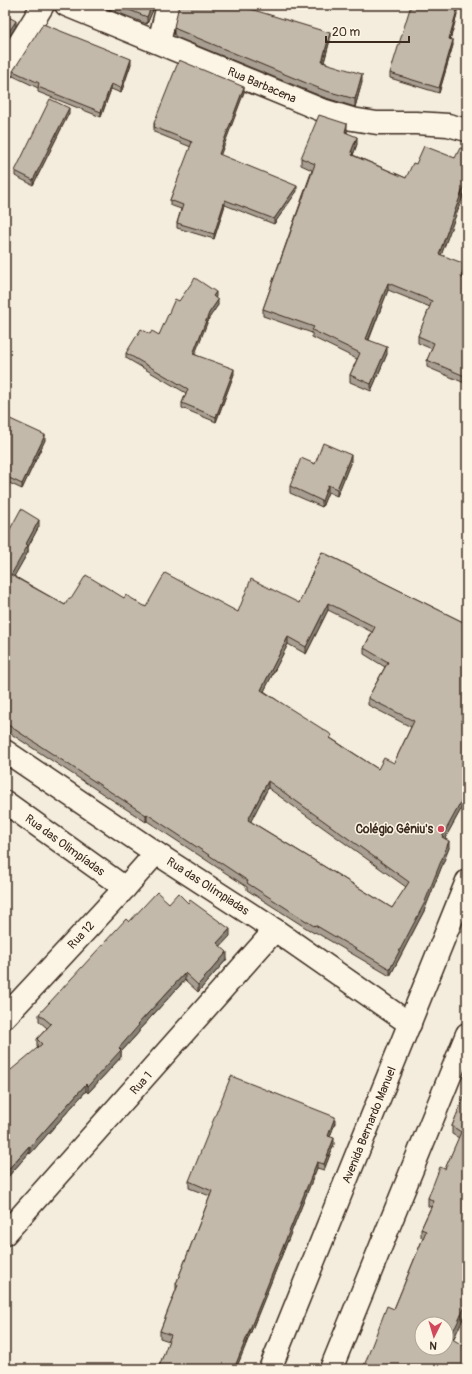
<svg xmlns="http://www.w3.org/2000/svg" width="472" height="1374" font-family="Pangolin,sans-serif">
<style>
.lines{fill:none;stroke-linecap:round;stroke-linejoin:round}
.street-casing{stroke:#3b2a1e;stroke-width:25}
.primary-casing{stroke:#3b2a1e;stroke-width:25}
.street{stroke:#fcf5e5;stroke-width:22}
.primary{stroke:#fcf5e5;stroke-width:22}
.wall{fill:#a89f92;stroke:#3b2a1e;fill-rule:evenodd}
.shaded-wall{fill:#888277;stroke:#3b2a1e}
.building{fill:#c3b9aa;stroke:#3b2a1e;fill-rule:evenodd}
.poi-dot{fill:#d1495b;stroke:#fcf5e5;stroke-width:1.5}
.labels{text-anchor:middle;stroke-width:3;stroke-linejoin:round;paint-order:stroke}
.street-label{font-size:12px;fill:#3b2a1e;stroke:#fcf5e5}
.poi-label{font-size:12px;font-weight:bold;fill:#3b2a1e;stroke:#fcf5e5;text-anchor:end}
</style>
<rect width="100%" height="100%" fill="#f4eddd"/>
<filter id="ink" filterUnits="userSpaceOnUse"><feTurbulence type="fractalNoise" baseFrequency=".025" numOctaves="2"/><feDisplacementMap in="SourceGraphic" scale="8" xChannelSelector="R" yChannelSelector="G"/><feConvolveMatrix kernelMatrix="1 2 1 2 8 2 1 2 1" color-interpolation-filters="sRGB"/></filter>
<g filter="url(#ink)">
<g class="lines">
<g class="street-casing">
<g id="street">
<polyline points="66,5 319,109 352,119 377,123 416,123 448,125 467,130"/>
<polyline points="159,42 168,5"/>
<polyline points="5,67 43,5"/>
<polyline points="5,751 156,853 275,930 410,1024"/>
<polyline points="5,802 125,888"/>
<polyline points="5,1017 125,888 156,853"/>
<polyline points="5,1234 275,930"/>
</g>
</g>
<g class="primary-casing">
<g id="primary">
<polyline points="270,1369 467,881"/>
<polyline points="331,1369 467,1034"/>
</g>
</g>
<use href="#street" class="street"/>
<use href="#primary" class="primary"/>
</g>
<g class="wall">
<polygon points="99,5 155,5 147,24"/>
<polygon points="457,15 450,39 453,45 439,93 390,78 390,73"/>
<polygon points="174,27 330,40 324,62 362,82 355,107 323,97 176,37 174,34"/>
<polygon points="131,64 121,93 111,89 101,117 38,92 38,88 13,76 13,71"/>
<polygon points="244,92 220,155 297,191 274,224 225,205 214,239 177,228 177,223 181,209 170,205 170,200 191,147 154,132 154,123"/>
<polygon points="69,113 33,185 15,176 15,171"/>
<polygon points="347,131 347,132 357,144 353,155 406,178 416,164 455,158 467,149 467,194 464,193 441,255 465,272 463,278 467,280 467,384 427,367 427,360 432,349 418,343 418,336 430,307 388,290 369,340 387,354 371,391 350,382 350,375 357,359 312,337 312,333 263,316 263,309 312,170 301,165 301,158"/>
<polygon points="215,297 218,305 209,318 194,354 234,374 216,422 182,408 182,403 186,393 126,358 126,353 150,334 159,335 179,301 216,297"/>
<polygon points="5,425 45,440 22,489 5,481"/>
<polygon points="351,461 337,496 328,492 322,507 290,493 290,486 315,464"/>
<path d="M39,526L28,547V552L14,576L65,605L71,599L124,598L146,607L238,612L299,603L322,552L467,624V795L460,811L445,838L449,848L424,911L390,976L315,932L314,933L247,890V887L147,821L146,822L5,730V533H8ZM328,610L372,632L364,648V654L385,667L368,698V705L411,727L394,763L378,769L332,739L264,691L288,644L306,654ZM268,788L406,887L392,908L250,821Z"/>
<polygon points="169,903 188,903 230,936 220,946 227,959 198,992 185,980 139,1030 139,1032 121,1052 121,1057 88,1093 86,1091 30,1154 29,1153 5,1180 38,1047 37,1046 37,1039 47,1028 39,1021 39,1014 129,922"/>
<polygon points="467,1090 456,1334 453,1340 467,1369 364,1369 364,1366 394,1309 423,1238 421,1237 421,1229 431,1207 428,1206 428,1198 445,1169 459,1138 452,1134 452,1126"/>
<polygon points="335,1123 330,1136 334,1144 324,1170 317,1168 236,1369 158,1369 169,1341 160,1338 160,1331 176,1290 176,1284 210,1196 189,1188 189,1181"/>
</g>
<g class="shaded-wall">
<polygon points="152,5 155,5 147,24 147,17"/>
<polygon points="457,10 457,15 449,44 449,39"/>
<polygon points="16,21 16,26 5,43 5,38"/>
<polygon points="330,33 330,40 322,69 322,62"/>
<polygon points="453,40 453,45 439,93 439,88"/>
<polygon points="131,59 131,64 121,93 121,88"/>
<polygon points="362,74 362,82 355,107 355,99"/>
<polygon points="111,84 111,89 101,117 101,112"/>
<polygon points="244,87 244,92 219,159 219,154"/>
<polygon points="69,108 69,113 33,185 33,180"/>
<polygon points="347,124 347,131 345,139 345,132"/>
<polygon points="357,137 357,144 353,155 353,159 351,152"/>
<polygon points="297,186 297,191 274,224 274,219"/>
<polygon points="464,186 464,193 439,261 439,254"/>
<polygon points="225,200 225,205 214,239 214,234"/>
<polygon points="465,264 465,272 461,284 461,277"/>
<polygon points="388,283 388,290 366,346 366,339"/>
<polygon points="216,292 216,297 213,301 213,296"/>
<polygon points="218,300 218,305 209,318 193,359 193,354 209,313"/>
<polygon points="387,347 387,354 371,391 371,384"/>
<polygon points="234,369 234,374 216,422 216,417"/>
<polygon points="45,435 45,440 22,489 22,484"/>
<polygon points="351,455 351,461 337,496 337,489"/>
<polygon points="328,485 328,492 322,507 322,501"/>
<polygon points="39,520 39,526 28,547 28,552 11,582 11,575 26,544"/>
<polygon points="328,603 328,610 306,654 306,647"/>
<polygon points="288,637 288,644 261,697 261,690"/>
<polygon points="268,781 268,788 248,827 248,820"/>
<polygon points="467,788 467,795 460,811 442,844 442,837"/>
<polygon points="147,814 147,821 146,822 146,815"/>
<polygon points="449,841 449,848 424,911 390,976 390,969"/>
<polygon points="230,929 230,936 217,950 217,943"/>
<polygon points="227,952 227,959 198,992 198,985"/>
<polygon points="185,973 185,980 139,1030 139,1032 121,1052 121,1057 88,1093 88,1086 119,1048 138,1024"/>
<polygon points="86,1084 86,1091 30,1154 30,1147"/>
<polygon points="335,1117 335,1123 328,1142 328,1136"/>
<polygon points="334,1138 334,1144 324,1170 324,1164"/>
<polygon points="29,1146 29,1153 5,1180 5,1173"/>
<polygon points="317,1162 317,1168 236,1369 234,1369"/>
<polygon points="467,1302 467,1310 456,1334 449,1345 449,1337"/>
</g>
<g class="building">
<polygon points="117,5 152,5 147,17"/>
<polygon points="179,5 237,5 330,33 322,62 362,74 355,99 323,90 176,29 174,27"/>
<polygon points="411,5 439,5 457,10 449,39 453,40 439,88 390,73"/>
<polygon points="5,15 16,21 5,38"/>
<polygon points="43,24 131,59 121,88 111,84 101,112 38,87 39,83 13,71"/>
<polygon points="179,60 244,87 219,154 297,186 274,219 225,200 214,234 177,223 183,205 170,200 192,142 154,127 155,124 154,123"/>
<polygon points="50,99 69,108 33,180 15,171"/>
<polygon points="319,115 347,124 345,132 357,137 351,152 353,152 352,155 406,178 413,163 416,164 424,146 455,158 460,148 467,149 467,187 464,186 439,254 465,264 461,277 467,280 467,377 427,360 434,343 418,336 432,301 388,283 366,339 387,347 371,384 350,375 360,353 312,330 314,327 263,309 315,164 301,158"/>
<polygon points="195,278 216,292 213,296 218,300 209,313 193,354 234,369 216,417 182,403 188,389 126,353 141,329 150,334 152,331 159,335 175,299 179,301"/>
<polygon points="8,418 45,435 22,484 5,476 5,425"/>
<polygon points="323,443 351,455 337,489 328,485 322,501 290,486 301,458 315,464"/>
<path d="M21,509L39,520L26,544L28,545L11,575L65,605L69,598L71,599L86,575L124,598L126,595L146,607L165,573L238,612L251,579L299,603L322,552L467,624V788L460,804L442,837L449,841L424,904L390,969L315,925L314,926L247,883L248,881L147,814L146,815L5,723V533L6,532L8,533ZM328,603L375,627L364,648L388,662L368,698L414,721L394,763L384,758L378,769L330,738L332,735L261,690L288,637L306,647ZM268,781L409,882L392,908L248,820Z"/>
<polygon points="157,892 169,903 178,893 188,903 190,900 230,929 217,943 227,952 198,985 185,973 138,1024 139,1025 119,1048 121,1050 88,1086 86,1084 30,1147 29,1146 5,1173 5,1075 42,1044 37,1039 51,1024 39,1014 126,919 129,922"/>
<polygon points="231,1076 335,1117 328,1136 334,1138 324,1164 317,1162 234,1369 158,1369 171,1335 160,1331 178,1285 176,1284 212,1191 189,1181"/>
<path d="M467,1090V1302L456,1326L449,1337L467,1348V1369H367L368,1367L364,1366L387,1306L394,1309L426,1231L421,1229L434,1201L428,1198L440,1167L445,1169L461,1132L452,1126ZM422,1324H446V1348H422Z"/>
<polygon points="115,1367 120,1369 114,1369"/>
</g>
</g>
<circle class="poi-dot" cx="441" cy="829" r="4"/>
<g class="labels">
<g class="street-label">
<text transform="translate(262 85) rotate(23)" y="4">Rua Barbacena</text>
<text transform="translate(65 845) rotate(36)" y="4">Rua das Olimpíadas</text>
<text transform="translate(208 886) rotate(33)" y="4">Rua das Olímpiadas</text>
<text transform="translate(81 935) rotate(-47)" y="4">Rua 12</text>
<text transform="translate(141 1083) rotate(-48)" y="4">Rua 1</text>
<text transform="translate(369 1125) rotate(-68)" y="4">Avenida Bernardo Manuel</text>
</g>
<g class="poi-label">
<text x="433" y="833">Colégio Gêniu's</text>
</g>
</g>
<rect width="472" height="1374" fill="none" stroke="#fcf5e5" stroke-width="20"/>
<rect x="10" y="10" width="452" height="1354" fill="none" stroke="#3b2a1e" stroke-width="1.5" filter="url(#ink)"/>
<g transform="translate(434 1336) rotate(185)"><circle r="19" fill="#fcf5e5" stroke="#afa495"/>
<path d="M0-3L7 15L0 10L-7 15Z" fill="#d1495b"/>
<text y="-6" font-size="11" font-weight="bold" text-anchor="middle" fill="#3b2a1e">N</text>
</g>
<path d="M326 36v6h83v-6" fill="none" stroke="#3b2a1e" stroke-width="2"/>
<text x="332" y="36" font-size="12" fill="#3b2a1e" stroke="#fcf5e5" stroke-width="3" paint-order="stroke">20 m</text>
</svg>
